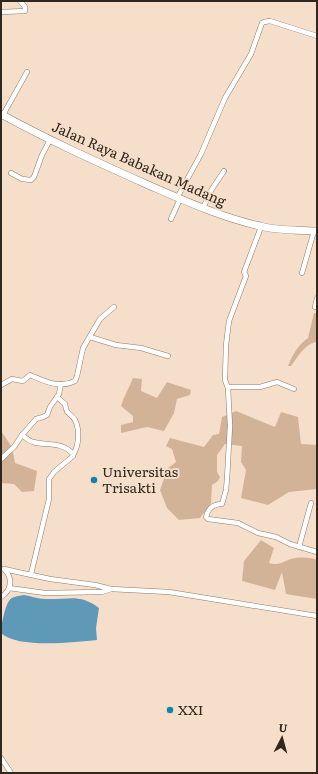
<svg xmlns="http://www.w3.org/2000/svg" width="318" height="774" font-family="Literata,serif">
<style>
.green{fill:#d3b397}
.water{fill:#5e99b7}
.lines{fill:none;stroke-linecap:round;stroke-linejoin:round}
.street-casing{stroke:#8e7a67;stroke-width:5.5}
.primary-casing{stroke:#8e7a67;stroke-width:8}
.street{stroke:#fff;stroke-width:4.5}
.primary{stroke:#fff;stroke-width:7}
.poi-dot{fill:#1982ab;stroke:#f6dfca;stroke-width:1.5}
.labels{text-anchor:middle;stroke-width:4;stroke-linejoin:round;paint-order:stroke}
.street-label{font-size:14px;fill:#30271f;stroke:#f6dfca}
.poi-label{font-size:14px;fill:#30271f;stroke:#f6dfca;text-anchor:start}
</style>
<rect width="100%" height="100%" fill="#f6dfca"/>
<g class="green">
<path d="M314,313H317V342C305,343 298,357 291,366H288C293,354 298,345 308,338Z"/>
<path d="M133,378L142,379L141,391L157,398L167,382L191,390L190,395L177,399L174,413L164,431L147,427L121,433V425L133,422V416L121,406C124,396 129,388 133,378Z"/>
<polygon points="236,411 275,427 281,412 298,417 301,444 317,445 317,489 289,492 268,505 241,498 246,470 241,462 242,446 225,444 217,455 217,472 220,477 218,481 212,485 211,503 200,518 179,520 167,508 160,490 168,468 176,462 172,449 166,446 170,438 204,447 213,435 219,434 222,417"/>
<polygon points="1,431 12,447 15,463 37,471 34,491 22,492 14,484 1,483"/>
<path d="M261,540L274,548L269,563C279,566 282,562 291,559C299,557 309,557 317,560V599L286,594L282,572L275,590L242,581L244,561Z"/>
</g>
<path class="water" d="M24,595C31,596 38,599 45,599C69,600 79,593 99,608L96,628L97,640C74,642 18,649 1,633C1,626 5,606 9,601C12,596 19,596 24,595Z"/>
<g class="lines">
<g class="street-casing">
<g id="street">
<polyline points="1,12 25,11 25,7 20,1"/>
<polyline points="3,115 27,72"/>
<polyline points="11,173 22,179 31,180 34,177 42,155 50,140"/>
<polyline points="177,198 201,154 225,98 251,54 262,23 264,22 270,21 317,36"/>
<polyline points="203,208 212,189 224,171"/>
<polyline points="171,219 180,199"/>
<path d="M261,227L244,272L246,276L229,321L226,345L225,380L228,388L230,426L227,479L226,490L222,504C213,504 208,508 206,517L208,519L238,523L258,533L276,537L290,544L317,552"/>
<polyline points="302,273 314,231"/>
<polyline points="315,307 317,298"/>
<polyline points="90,337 116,345 141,348 168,356"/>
<path d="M1,385L12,379L23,381L30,375C44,381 59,389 75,381L77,376L83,348L100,319L114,307"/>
<polyline points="228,387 260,387 277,382 294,389"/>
<path d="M57,397L65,404C67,417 71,412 75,420C80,430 79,446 73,455"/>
<path d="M22,435C26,438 29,441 33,442C47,446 61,441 73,454V456L54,472L49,479V499L31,574"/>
<polyline points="1,459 14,447 22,435 36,419 43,417 47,415 50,407 59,394 61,384"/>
<polyline points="299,547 311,503"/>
<polyline points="4,569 50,579 95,585 111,589 169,592 317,616"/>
<polyline points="9,588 45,593 102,592 111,589"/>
<path d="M1,597C12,590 13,578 4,569"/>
<polyline points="1,758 11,773"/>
</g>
</g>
<g class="primary-casing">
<path id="primary" d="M1,114C48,140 97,162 146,184C183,200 220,217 260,226C279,231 298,230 317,231"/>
</g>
<use href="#street" class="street"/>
<use href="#primary" class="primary"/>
</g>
<g class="poi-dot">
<circle cx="94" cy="480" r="4"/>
<circle cx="170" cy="710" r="4"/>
</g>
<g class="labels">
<g class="street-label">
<text transform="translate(139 164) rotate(24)" y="5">Jalan Raya Babakan Madang</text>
</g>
<g class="poi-label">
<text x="102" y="477">Universitas<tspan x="102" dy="16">Trisakti</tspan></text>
<text x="178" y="715">XXI</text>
</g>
</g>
<rect width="318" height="774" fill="none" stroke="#30271f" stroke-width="4"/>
<g transform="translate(282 738) rotate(6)" stroke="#f6dfca" stroke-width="3" paint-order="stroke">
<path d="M0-3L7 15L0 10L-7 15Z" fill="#30271f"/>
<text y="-6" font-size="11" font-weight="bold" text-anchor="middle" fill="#30271f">U</text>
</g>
</svg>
